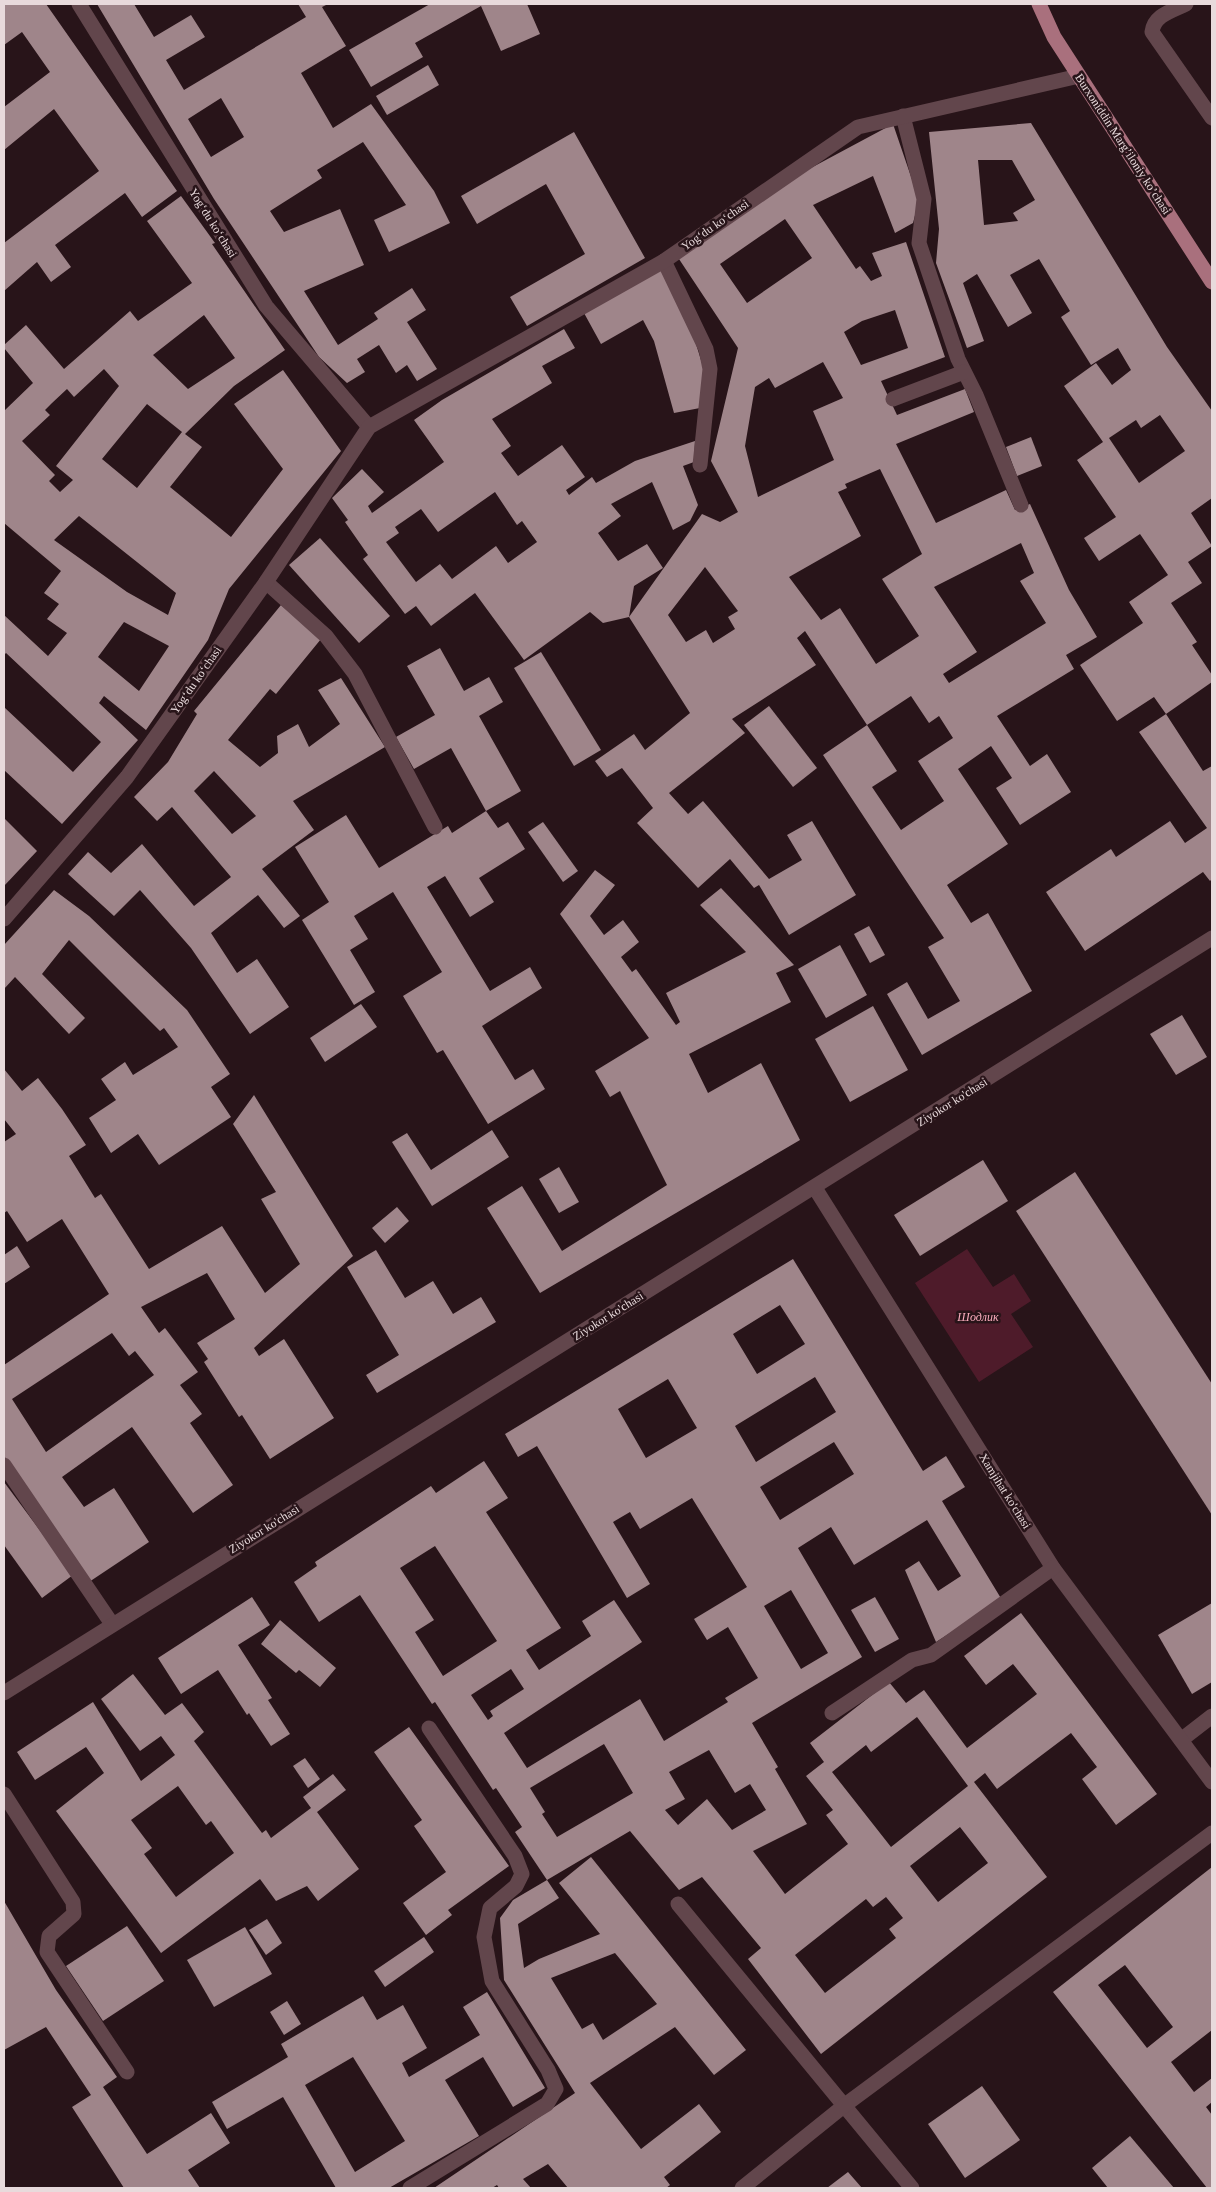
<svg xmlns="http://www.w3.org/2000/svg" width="1216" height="2192" font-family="Georgia,serif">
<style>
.green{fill:#4e1b2a}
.building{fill:#9f858a;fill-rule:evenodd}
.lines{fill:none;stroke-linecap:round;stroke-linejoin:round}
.service{stroke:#62464c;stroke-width:15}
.minor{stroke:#62464c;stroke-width:15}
.primary{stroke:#a9707d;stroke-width:15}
.labels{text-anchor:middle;stroke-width:5;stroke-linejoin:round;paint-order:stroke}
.street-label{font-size:12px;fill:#e8dadc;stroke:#281419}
.park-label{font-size:12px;font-style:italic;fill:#faacbd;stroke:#281419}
</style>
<rect width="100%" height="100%" fill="#281419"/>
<polygon class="green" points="967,1249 993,1287 1014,1274 1031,1301 1011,1314 1033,1347 979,1382 915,1283"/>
<g class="building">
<polygon points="4,4 46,4 177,191 142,217 125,193 55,245 71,267 51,282 37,262 4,291 4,243 99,171 54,109 4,150 4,107 50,72 22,32 4,45"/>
<path d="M97,4H134L154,37L191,15L205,37L166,60L184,90L306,17L298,4H328L322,7L346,46L301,73L333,128L371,104L434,191L450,223L389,252L374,220L406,205L363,142L317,170L322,178L270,211L284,232L340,209L364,265L304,291L338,345L378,319L374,313L412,288L426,310L407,322L437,369L417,381L407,365L396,373L379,345L357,359L365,372L347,383L319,357L214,199ZM221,98L244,137L211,157L188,119Z"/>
<polygon points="430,4 527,4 540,34 501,51 481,6 415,43 423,57 371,87 349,50"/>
<polygon points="428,65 439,85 387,115 376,96"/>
<path d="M1031,123L1167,347L1212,411V498L1191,513L1212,546L1188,562L1202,583L1171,603L1197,642L1192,645L1212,675V682L1166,714L1154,697L1117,721L1080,665L1143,623L1129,602L1168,575L1140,534L1099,561L1084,538L1116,517L1077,460L1103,442L1064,386L1096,363L1112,385L1131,370L1118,348L1091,365L1061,317L1070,311L1039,259L1010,275L1032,313L1008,327L977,274L963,283L984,341L967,348L936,263L939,229L929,132ZM978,160H1012L1035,200L1013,213L1018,221L984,225ZM1160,415L1185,451L1139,483L1109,438L1136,420L1141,428Z"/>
<path d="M893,124L919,200L913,223L895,233L873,176L813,205L856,269L860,266L871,281L882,276L872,253L906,242L945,357L881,381L897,415L965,389L974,412L896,444L936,523L1006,490L1015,510L1030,504L1069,590L1097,637L1066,655L1074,669L997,716L1030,766L1047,754L1071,792L1020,825L996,788L1012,778L991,746L958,769L1008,844L947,885L971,923L988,913L1032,991L922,1055L887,994L907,982L928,1019L960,1001L928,947L944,938L823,755L867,725L897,771L872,787L901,830L944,801L918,761L953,738L939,716L929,723L911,696L867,725L805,631L797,638L816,665L732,719L745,733L669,793L688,814L703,801L769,879L802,860L787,835L812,821L856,895L789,935L759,885L754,888L730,859L698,888L637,823L653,808L622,768L607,777L595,761L634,734L645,750L690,713L629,617L603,623L590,612L524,660L475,593L431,626L416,606L405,614L363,559L368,555L345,522L348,520L332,498L362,469L384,492L368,506L372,513L444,462L414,420L442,400L564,329L575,348L542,366L552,383L492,419L511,446L501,453L518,476L562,445L585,477L566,490L569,495L592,477L596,483L635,461L695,441L694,462L683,466L698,505L690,521L673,530L652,482L611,504L621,516L598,533L618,561L647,544L663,568L634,586L629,617L702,514L720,522L738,512L711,461L738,348L677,256L794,177ZM785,219L812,258L747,303L720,264ZM895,310L908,348L861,365L844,332L862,321ZM823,362L843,398L813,411L834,460L758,497L745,446L755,387L769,378L775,388ZM880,469L922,554L882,579L919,636L876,664L840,608L821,620L789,577L861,536L838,492L847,488L845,484ZM495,492L517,525L522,521L537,542L508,563L496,546L452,579L440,564L416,582L386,542L399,533L395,527L421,509L438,532ZM1021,543L1034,573L1020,581L1046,623L949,683L943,674L977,652L934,587ZM705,567L738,611L728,617L735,629L713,643L706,630L686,642L668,615Z"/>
<polygon points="574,132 645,258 527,326 510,297 585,254 546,184 477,224 461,196"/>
<path d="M181,196L215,243L212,244L285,350L234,386L185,434L202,447L170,487L231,537L283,469L234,404L283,370L341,451L229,589L208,640L146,730L104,696L99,703L138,740L62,824L4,770V707L73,772L101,742L6,653L4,655V615L48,656L67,633L47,619L59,604L44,593L61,571L4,523V411L33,383L4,348V345L26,325L64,369L130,311L138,321L192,283L147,221ZM204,315L235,358L188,389L153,355ZM104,369L119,386L56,466L73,480L60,492L49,481L55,475L22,441L50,415L45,410L52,403L67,389L74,397ZM147,404L182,432L137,488L102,459ZM79,516L176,593L168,615L127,592L54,540ZM124,622L169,646L139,691L98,657Z"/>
<polygon points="660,269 689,321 704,370 700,408 674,413 654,341 643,320 601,344 584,313"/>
<polygon points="1031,437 1042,466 1017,476 1006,447"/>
<polygon points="320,538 390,616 359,643 289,565"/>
<path d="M281,605L321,639L276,694L270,689L228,740L260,767L278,753L277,736L298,724L309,747L340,724L318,690L341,678L385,747L293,801L314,830L262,869L300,916L284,928L258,895L211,933L237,973L257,959L289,1007L250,1034L191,948L140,890L114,916L68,874L88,852L111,873L142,844L194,906L231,877L172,807L157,821L134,797L168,762L197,714L194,711ZM214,771L256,816L232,834L194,791Z"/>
<polygon points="440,648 464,691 489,677 503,702 479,716 521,791 486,811 451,748 414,769 396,737 435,715 407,666"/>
<polygon points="541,652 601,750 574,766 514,668"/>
<polygon points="769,706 817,768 793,787 744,725"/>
<polygon points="1166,714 1203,771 1212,766 1212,879 1210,881 1203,872 1085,951 1046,892 1111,849 1116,857 1170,821 1185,843 1207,828 1139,732"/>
<polygon points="486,811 498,828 508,822 525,849 479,878 494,902 470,917 445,876 427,887 490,991 530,967 542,988 482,1026 515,1080 533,1069 545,1089 488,1124 443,1050 437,1053 403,996 442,972 393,892 354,916 368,939 350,950 375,992 354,1005 302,920 329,902 295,847 346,815 379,868 448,826 452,833"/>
<polygon points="4,818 37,851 4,886"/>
<polygon points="543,822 578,871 563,882 528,832"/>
<polygon points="595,870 615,885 590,916 604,935 623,920 639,942 621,957 632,972 636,969 676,1025 680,1022 666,993 746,952 700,905 721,888 794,965 776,973 791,1002 689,1054 708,1093 761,1063 800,1140 540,1293 487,1208 522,1186 562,1251 667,1185 620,1091 610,1097 595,1071 649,1038 560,914"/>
<polygon points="54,890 89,916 187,1010 230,1074 211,1087 231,1117 159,1165 138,1134 111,1153 89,1118 116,1100 101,1079 125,1062 133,1075 178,1047 164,1028 160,1031 69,940 42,974 85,1018 69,1034 15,977 4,989 4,945"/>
<polygon points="869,926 885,955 870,963 854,934"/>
<polygon points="840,945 867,995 826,1018 798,969"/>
<polygon points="361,1004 377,1027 325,1062 310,1038"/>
<polygon points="873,1006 908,1070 850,1102 815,1039"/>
<polygon points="1182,1015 1207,1057 1176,1075 1150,1034"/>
<path d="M4,1069L22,1091L38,1078L62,1109L86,1145L69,1156L95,1198L101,1194L149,1269L222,1226L265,1293L300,1264L261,1199L276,1192L233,1124L254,1095L353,1256L254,1348L259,1356L284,1339L334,1418L270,1459L242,1415L239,1417L204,1362L208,1359L197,1343L235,1319L207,1273L141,1307L159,1333L165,1328L198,1372L180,1385L202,1414L190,1423L233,1485L193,1513L132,1427L62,1477L84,1507L114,1488L149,1542L89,1582L4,1456V1365L109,1294L62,1219L27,1242L7,1211L4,1213V1142L16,1134L4,1119ZM112,1333L129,1356L135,1351L154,1375L46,1452L12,1399Z"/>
<polygon points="492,1130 509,1157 432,1206 392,1142 407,1133 431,1170"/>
<polygon points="983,1160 1008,1201 920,1256 894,1215"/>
<polygon points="559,1167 579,1202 559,1213 539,1179"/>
<polygon points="1075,1172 1212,1384 1212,1515 1016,1211"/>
<polygon points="397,1207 409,1221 385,1243 372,1228"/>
<polygon points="17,1246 30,1267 4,1284 4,1255"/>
<polygon points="376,1250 405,1298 433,1281 453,1314 481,1297 496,1322 377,1393 366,1375 399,1355 347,1267"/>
<path d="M793,1259L923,1471L946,1456L965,1487L942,1501L1002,1600L936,1642L905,1570L919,1561L938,1591L961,1576L927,1520L854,1565L831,1527L798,1548L862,1657L752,1723L778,1767L775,1769L807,1824L753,1851L785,1894L848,1844L826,1815L833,1810L806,1776L824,1762L810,1743L889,1682L906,1703L924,1690L967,1748L1037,1694L1013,1664L986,1685L964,1656L1021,1613L1157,1794L1116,1825L1082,1779L1097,1767L1071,1733L997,1789L985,1773L974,1782L1047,1877L821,2054L748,1959L761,1948L702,1877L679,1890L630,1831L547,1880L515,1832L522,1827L496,1788L493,1790L435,1702L432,1704L360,1595L319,1622L294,1582L317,1566L315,1562L431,1486L436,1493L484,1461L508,1498L486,1512L561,1628L526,1650L539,1670L591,1636L582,1621L614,1600L642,1642L504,1733L527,1768L640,1699L664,1741L728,1702L725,1698L758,1678L728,1627L707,1640L694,1619L747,1587L692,1498L640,1529L630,1512L613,1522L650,1584L627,1598L537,1446L518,1457L505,1434ZM780,1305L805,1344L757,1374L733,1334ZM815,1377L836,1412L756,1462L735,1426ZM668,1379L697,1428L646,1458L618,1409ZM834,1442L854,1474L780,1520L760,1487ZM435,1546L497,1641L443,1676L415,1632L434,1620L400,1568ZM791,1590L828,1653L801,1669L764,1606ZM511,1669L524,1689L490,1711L493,1716L488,1720L471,1695ZM917,1717L968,1786L891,1847L832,1772L866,1745L871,1752ZM604,1744L633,1793L557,1837L542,1814L545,1812L530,1788ZM709,1750L735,1793L750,1784L766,1810L732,1830L707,1799L678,1825L665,1810L685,1799L669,1772ZM960,1827L988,1863L938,1902L910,1866ZM886,1897L903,1918L889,1929L896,1938L825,1993L795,1955L866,1899L873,1907Z"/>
<polygon points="4,1482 73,1575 42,1598 4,1545"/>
<polygon points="252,1597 270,1625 238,1645 272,1698 268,1700 290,1734 271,1746 249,1713 247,1715 218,1670 181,1694 158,1658"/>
<polygon points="875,1597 899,1639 875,1652 851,1610"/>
<polygon points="1212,1603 1212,1682 1192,1694 1158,1635"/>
<polygon points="280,1620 336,1668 320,1687 299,1670 296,1673 261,1644"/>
<path d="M133,1674L165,1715L182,1703L204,1732L194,1741L262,1833L266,1830L271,1838L311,1808L303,1797L333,1774L346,1790L317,1812L359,1869L318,1901L307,1886L276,1901L260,1879L161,1953L56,1811L104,1773L86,1747L35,1780L17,1752L93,1702L141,1781L175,1755L161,1736L140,1751L101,1699ZM178,1786L206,1825L211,1821L234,1853L176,1897L144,1854L152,1848L131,1820Z"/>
<polygon points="409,1727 509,1866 448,1910 452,1915 426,1935 403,1903 446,1872 414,1826 422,1820 374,1752"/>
<polygon points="305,1758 320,1779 308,1788 293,1766"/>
<path d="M591,1857L746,2050L714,2075L675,2027L590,2083L641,2149L699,2104L721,2132L664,2177L670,2185L666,2188H568L548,2164L523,2179L531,2188H499L497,2185L492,2188H434L575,2093L504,1980L500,1918L513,1900L547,1880L559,1898L518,1924L524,1968L539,1959L600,1934L559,1883ZM615,1953L657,2004L603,2040L593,2023L582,2029L551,1978Z"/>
<path d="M1212,1867V2030L1171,2062L1194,2092L1212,2078V2102L1206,2107L1212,2115V2188H1207L1053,1992ZM1125,1965L1173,2027L1147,2048L1098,1985Z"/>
<polygon points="4,1901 56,1990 117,2077 103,2087 147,2154 211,2113 230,2143 188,2170 200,2188 124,2188 72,2107 91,2095 46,2027 4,2050"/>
<polygon points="267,1919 282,1943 266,1955 249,1930"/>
<polygon points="127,1926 164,1981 103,2021 66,1966"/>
<polygon points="245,1927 272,1974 214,2007 187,1960"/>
<polygon points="424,1937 434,1952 385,1987 374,1971"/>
<path d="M487,1992L545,2088L513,2107L483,2057L445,2080L479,2136L389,2188H336L283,2097L227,2129L212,2102L288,2057L281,2044L363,1996L377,2020L403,2005L427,2048L402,2063L409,2077L480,2035L463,2007ZM353,2057L405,2141L355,2172L305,2085Z"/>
<polygon points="287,2001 301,2024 284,2035 270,2012"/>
<polygon points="982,2086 1020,2140 965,2178 928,2124"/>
<polygon points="1130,2136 1174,2188 1108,2188 1092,2168"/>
<polygon points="848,2172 862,2188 827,2188"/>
</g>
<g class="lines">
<g class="service">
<path d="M1186,4C1172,11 1154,15 1152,32L1212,118"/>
<polyline points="903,116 924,199 919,243 958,359 976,395 1021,505"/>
<polyline points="893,399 964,372"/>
<polyline points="266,582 326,636 355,674 435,827"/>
<polyline points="1181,1740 1212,1716"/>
</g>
<g class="minor">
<polyline points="79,4 266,306 369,427"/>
<polyline points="664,261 706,349 710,369 700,465"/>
<polyline points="4,919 127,777 266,582 369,427 664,261 858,127 1079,76"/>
<polyline points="815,1188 1053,1568 1212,1782"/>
<polyline points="4,1465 112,1624"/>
<polyline points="4,1693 1212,938"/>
<polyline points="832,1713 912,1660 931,1655 1053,1568"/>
<polyline points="4,1794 73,1902 74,1914 49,1936 47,1952 127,2072"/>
<polyline points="678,1904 912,2188"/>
<polyline points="410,2188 547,2104 556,2089 548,2070 492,1981 484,1937 490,1908 516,1886 522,1874 515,1856 429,1728"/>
<polyline points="742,2188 845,2105 1212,1833"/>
</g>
<polyline class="primary" points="1039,4 1054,37 1212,282"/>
</g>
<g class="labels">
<g class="street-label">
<text transform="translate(1123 144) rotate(57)" y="4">Burxoniddin Marg’iloniy ko’chasi</text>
<text transform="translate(213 223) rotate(58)" y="4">Yogʻdu koʻchasi</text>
<text transform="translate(715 225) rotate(-35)" y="4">Yogʻdu koʻchasi</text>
<text transform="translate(196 680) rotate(-55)" y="4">Yogʻdu koʻchasi</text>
<text transform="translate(952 1102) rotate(-32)" y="4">Ziyokor ko'chasi</text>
<text transform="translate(608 1316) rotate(-32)" y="4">Ziyokor ko'chasi</text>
<text transform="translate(1005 1491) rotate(58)" y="4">Xamjihat ko'chasi</text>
<text transform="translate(264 1529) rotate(-32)" y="4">Ziyokor ko'chasi</text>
</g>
<g class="park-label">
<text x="978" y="1321">Шодлик</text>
</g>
</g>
<rect width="1216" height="2192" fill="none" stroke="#e8dadc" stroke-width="10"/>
</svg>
